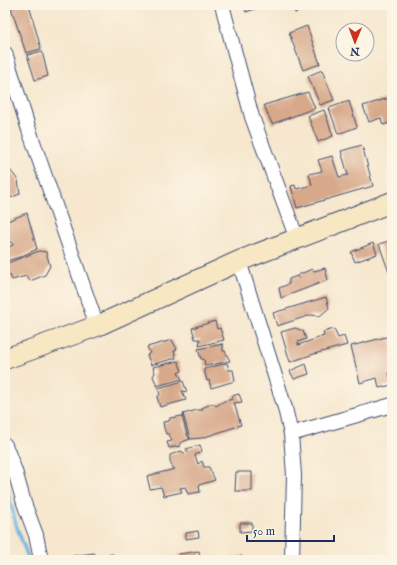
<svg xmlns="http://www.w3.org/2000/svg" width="397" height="565" font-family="'IM FELL English',serif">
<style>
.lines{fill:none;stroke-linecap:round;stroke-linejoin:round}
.stream{stroke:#66b4e0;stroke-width:3.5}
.building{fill:#d7a88a}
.street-casing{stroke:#3c4b6f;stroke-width:16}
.secondary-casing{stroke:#3c4b6f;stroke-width:22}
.street{stroke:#fff;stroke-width:14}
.secondary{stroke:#f8e7c3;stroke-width:20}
</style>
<rect width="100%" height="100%" fill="#fcf5e5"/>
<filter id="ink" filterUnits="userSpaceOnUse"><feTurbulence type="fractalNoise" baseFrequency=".025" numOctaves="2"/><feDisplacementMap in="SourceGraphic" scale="8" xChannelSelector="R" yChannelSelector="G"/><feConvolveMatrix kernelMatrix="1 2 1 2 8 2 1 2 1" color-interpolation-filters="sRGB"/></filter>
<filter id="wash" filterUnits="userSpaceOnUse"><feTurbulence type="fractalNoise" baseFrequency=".012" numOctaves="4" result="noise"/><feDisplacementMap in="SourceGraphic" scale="16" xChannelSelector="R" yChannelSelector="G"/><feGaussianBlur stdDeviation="0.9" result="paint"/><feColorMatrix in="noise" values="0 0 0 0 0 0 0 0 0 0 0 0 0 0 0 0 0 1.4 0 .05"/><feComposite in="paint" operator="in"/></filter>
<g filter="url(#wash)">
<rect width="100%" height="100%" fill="#f6e7ce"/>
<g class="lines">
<polyline class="stream" points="5,481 17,528 29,560"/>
</g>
<g id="blocks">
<g class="building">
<polygon points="21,5 29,5 41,49 26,53 11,8"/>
<polygon points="244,5 267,5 246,12"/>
<polygon points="292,5 313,5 295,13"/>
<polygon points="307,26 320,64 303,70 289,33"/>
<polygon points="42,51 48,76 35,80 27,55"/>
<polygon points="322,70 334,100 320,105 308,76"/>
<polygon points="308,92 315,108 272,124 264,105"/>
<polygon points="392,97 392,122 383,125 381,118 369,122 363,106"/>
<polygon points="349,101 357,127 338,134 329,108"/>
<polygon points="324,110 333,136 318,142 308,116"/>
<polygon points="362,145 373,186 297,208 291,186 295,185 296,189 312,185 309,174 322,171 318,160 332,156 339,177 348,175 341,151"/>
<polygon points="10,170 18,180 20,194 5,200 5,172"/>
<polygon points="27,213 37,249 20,257 6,261 5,248 13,245 12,242 5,243 5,222"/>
<polygon points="392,240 392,281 379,244"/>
<polygon points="373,243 377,254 355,262 351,252"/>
<polygon points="39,251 46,252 50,266 45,275 30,281 26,276 12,280 10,275 5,275 5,264"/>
<polygon points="325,268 328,280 281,298 279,288 289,284 289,279 297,276 299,279 298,275 312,269 314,271"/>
<polygon points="326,297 329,308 320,316 311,315 277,326 273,313"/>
<polygon points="215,321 217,329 220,328 224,340 199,346 200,339 195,339 192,328"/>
<polygon points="295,328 303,331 306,339 298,342 298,345 324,336 323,332 334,329 338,338 344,336 347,345 314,354 290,362 281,332"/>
<polygon points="390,336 392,342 392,373 389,373 392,385 379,388 377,378 360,383 351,346"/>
<polygon points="172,340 177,349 174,351 176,358 151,365 147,355 150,353 147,347"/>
<polygon points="223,344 223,351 225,351 230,361 205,366 204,359 201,359 198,349"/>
<polygon points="178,361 182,371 178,373 182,379 157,386 153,376 155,373 153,367"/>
<polygon points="227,363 229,370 233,370 235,381 211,388 209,380 207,381 204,369"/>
<polygon points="306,364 309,374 294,379 290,371"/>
<polygon points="183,381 187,392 182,391 186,400 160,407 157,397 160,395 158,388"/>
<polygon points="239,394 242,402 234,403 241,425 202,438 190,439 183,414 197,410 203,410 202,408 213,403 216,406 224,401 233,399 232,396"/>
<polygon points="182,416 187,435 190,439 180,443 180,446 169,448 167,442 172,441 169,434 166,434 164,428 163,422 169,421 170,418"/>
<polygon points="200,445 202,451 195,455 198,464 202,461 204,467 209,467 215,480 199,485 200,492 188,494 185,487 180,488 182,492 164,496 161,487 150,489 147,476 175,469 173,468 170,462 170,455 181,451 184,453 188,452 186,449"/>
<polygon points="236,472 252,472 252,491 235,491"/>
<polygon points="240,523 252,523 252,531 240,532"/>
<polygon points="198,531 199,537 186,539 186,533"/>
<polygon points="199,551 200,557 179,560 179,554"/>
<polygon points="94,553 95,560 73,560 72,556"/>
<polygon points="113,554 114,560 102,560 101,556"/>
<polygon points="242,556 243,560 222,560 222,559"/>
</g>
</g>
</g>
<g filter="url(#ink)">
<use href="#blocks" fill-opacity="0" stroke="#3c4b6f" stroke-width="1"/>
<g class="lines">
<g class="street-casing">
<g id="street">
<polyline points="222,5 252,117 297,239"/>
<polyline points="5,53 29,130 97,326"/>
<polyline points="239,261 285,408 291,434 294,475 292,560"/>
<polyline points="291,434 392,405"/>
<polyline points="5,445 15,471 24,503 36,535 41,560"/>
</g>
</g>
<g class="secondary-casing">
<polyline id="secondary" points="5,359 97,326 239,261 392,202"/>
</g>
<use href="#street" class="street"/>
<use href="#secondary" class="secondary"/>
</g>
</g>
<rect width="397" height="565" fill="none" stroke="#fcf5e5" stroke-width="20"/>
<g transform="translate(355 42) rotate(181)"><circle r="19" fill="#fcf5e5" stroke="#a2a6af"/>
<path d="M0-3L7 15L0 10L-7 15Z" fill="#c8321e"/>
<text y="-6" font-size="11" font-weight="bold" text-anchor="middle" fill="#1b2f5e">N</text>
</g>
<path d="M247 535v6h87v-6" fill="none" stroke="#1b2f5e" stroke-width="2"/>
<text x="253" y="535" font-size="12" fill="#1b2f5e" stroke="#fcf5e5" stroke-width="3" paint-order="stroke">50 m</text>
</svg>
